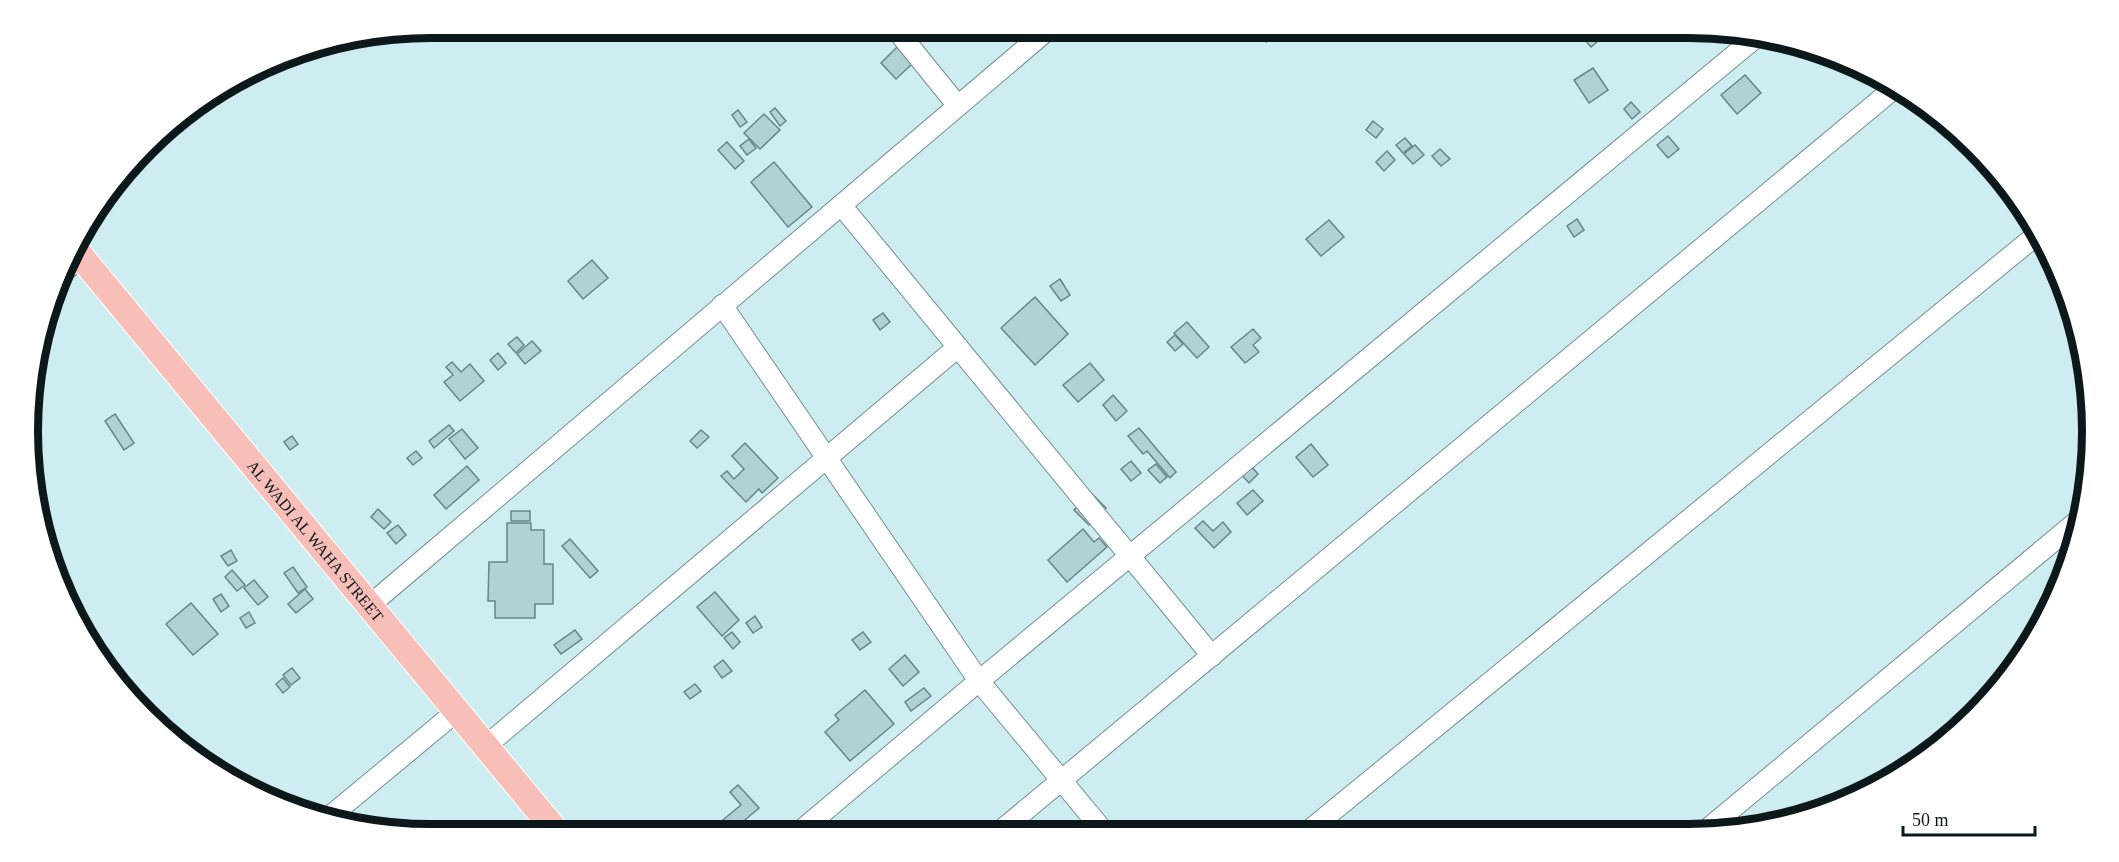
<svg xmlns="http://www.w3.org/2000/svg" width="2119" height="862" font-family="Georgia,serif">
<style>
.building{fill:#b2d1d4;stroke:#688588;stroke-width:1.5}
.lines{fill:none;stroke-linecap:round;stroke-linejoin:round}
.minor-casing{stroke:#739093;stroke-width:22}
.major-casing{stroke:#fff;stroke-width:28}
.minor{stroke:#fff;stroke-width:20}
.major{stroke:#f8beb8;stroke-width:26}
.labels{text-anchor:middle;stroke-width:5;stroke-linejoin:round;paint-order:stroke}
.street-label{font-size:16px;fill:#0d181a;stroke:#fff}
.rim{fill:none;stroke:#0d181a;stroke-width:8}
</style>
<rect width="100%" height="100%" fill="#ceedf0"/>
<g class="building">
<polygon points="1259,27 1285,27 1266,42 1256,30"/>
<polygon points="1598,29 1604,36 1591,47 1585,40"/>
<polygon points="897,47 912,64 896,79 881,63"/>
<polygon points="1593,68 1608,90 1589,103 1574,80"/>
<polygon points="1745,75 1761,93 1737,114 1721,95"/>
<polygon points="1631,102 1640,112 1632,119 1624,109"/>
<polygon points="775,108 786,121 780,126 770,112"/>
<polygon points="738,110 747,122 740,127 732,115"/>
<polygon points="764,114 780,130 760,149 744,133"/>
<polygon points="1373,121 1383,129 1376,138 1366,130"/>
<polygon points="1668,136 1679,149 1668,158 1657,145"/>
<polygon points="1405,138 1412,146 1403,153 1396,145"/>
<polygon points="749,139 756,148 747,155 740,146"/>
<polygon points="727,142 744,161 735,169 718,150"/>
<polygon points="1415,145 1424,155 1413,164 1404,154"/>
<polygon points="1440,149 1450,159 1441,166 1432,156"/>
<polygon points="1387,151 1395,160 1384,171 1376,162"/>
<polygon points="774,162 812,207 788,227 751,182"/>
<polygon points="1577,219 1584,230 1574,237 1567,226"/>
<polygon points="1329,220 1344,237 1321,256 1306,239"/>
<polygon points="592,260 608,278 583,299 568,281"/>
<polygon points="1060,279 1070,295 1061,301 1050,286"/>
<polygon points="1035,297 1068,334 1035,365 1001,328"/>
<polygon points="883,313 890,322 880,330 873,320"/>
<polygon points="1187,322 1209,347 1197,358 1174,333"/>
<polygon points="1253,329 1261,338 1253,345 1259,352 1245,363 1231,347"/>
<polygon points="1175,335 1183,344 1175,351 1167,342"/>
<polygon points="517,337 524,345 516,353 508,344"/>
<polygon points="532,341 541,351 525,364 517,354"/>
<polygon points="498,353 506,363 498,370 490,360"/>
<polygon points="452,362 461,372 470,364 484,381 460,401 444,382 453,375 446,367"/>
<polygon points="1090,363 1104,380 1078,402 1063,385"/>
<polygon points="1113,395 1127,411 1116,421 1103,405"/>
<polygon points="115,414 134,443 124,450 105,421"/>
<polygon points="449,425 454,431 434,448 429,441"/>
<polygon points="1139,428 1176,472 1170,478 1147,451 1143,454 1128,436"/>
<polygon points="462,429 478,448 465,459 449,439"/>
<polygon points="701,430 709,437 697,448 690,441"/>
<polygon points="292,436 298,444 290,450 284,442"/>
<polygon points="745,443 778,478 762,493 759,489 746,502 721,476 727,471 734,479 744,469 732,456"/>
<polygon points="1311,444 1328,465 1313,477 1296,457"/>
<polygon points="416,451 422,458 413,465 407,458"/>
<polygon points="1131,461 1141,473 1131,481 1121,469"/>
<polygon points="1156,464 1167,477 1160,483 1148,470"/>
<polygon points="467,466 479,480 446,509 434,495"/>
<polygon points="1252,467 1258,474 1249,483 1242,475"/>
<polygon points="1253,490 1263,501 1247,515 1237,503"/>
<polygon points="1091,493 1106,508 1089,525 1074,510"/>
<polygon points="378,509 391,522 384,529 371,517"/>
<rect x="511" y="511" width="19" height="10"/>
<polygon points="1203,521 1213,531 1223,522 1231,532 1214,548 1195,528"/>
<polygon points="507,523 531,523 531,530 544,530 544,564 553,564 553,604 535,604 535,618 495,618 495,601 488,601 489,562 507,562"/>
<polygon points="398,525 406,535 396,544 387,533"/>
<polygon points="1083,529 1094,542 1099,538 1107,547 1067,582 1048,560"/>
<polygon points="570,539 598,571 590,578 562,546"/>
<polygon points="231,550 237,561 228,566 221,556"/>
<polygon points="293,567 307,587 298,593 284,573"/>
<polygon points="232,570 245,585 237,591 225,577"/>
<polygon points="254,580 268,597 258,605 244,588"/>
<polygon points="305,589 313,599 296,613 288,604"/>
<polygon points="715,592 739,620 722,636 697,607"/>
<polygon points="221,594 229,606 221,612 213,599"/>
<polygon points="191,603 218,634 193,655 166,624"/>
<polygon points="249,612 255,623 246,628 240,618"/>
<polygon points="755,616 762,627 753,633 746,623"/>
<polygon points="575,630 582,639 561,654 554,645"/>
<polygon points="732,632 740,642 733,649 724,638"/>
<polygon points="863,632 871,642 860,650 852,640"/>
<polygon points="905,655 919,672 903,686 889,669"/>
<polygon points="723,660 732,671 722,678 714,667"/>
<polygon points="292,668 300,678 291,685 283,675"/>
<polygon points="283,678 290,687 283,693 276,684"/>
<polygon points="695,684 701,691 690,699 684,692"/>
<polygon points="924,688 931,696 911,711 905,702"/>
<polygon points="865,690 894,724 850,761 825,732 839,720 835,715"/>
<polygon points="738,785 759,808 745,820 756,832 754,834 706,834 741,805 730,792"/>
<polygon points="632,824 640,833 638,834 629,834 625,830"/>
</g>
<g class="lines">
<g class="minor-casing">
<g id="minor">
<polyline points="894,27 958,106"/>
<polyline points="841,205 1212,656"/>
<polyline points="61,274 81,257"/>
<polyline points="722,305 979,681 1105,833"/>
<polyline points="370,605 1051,27"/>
<polyline points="486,746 958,347"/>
<polyline points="328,818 457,711"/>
<polyline points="1704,832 2081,518"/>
<polyline points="998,833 1897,86"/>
<polyline points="1306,833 2039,233"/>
<polyline points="797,834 979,681 1755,38"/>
</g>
</g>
<g class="major-casing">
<g id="major">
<path id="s1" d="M73,247L559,835"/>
</g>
</g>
<use href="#minor" class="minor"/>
<use href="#major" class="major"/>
</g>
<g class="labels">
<g class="street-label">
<text dy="6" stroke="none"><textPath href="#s1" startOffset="381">AL WADI AL WAHA STREET</textPath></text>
</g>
</g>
<path d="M0 0H2119V862H0ZM431 38H1689A393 393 0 0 1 2082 431V431A393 393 0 0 1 1689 824H431A393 393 0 0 1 38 431V431A393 393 0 0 1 431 38Z" fill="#fff" fill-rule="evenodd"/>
<path class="rim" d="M431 38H1689A393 393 0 0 1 2082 431V431A393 393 0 0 1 1689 824H431A393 393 0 0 1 38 431V431A393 393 0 0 1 431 38Z"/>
<path d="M1903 826v9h132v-9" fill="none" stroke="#0d181a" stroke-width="3"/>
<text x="1912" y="826" font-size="18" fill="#0d181a" stroke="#ffffff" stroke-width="4.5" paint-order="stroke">50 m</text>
</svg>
